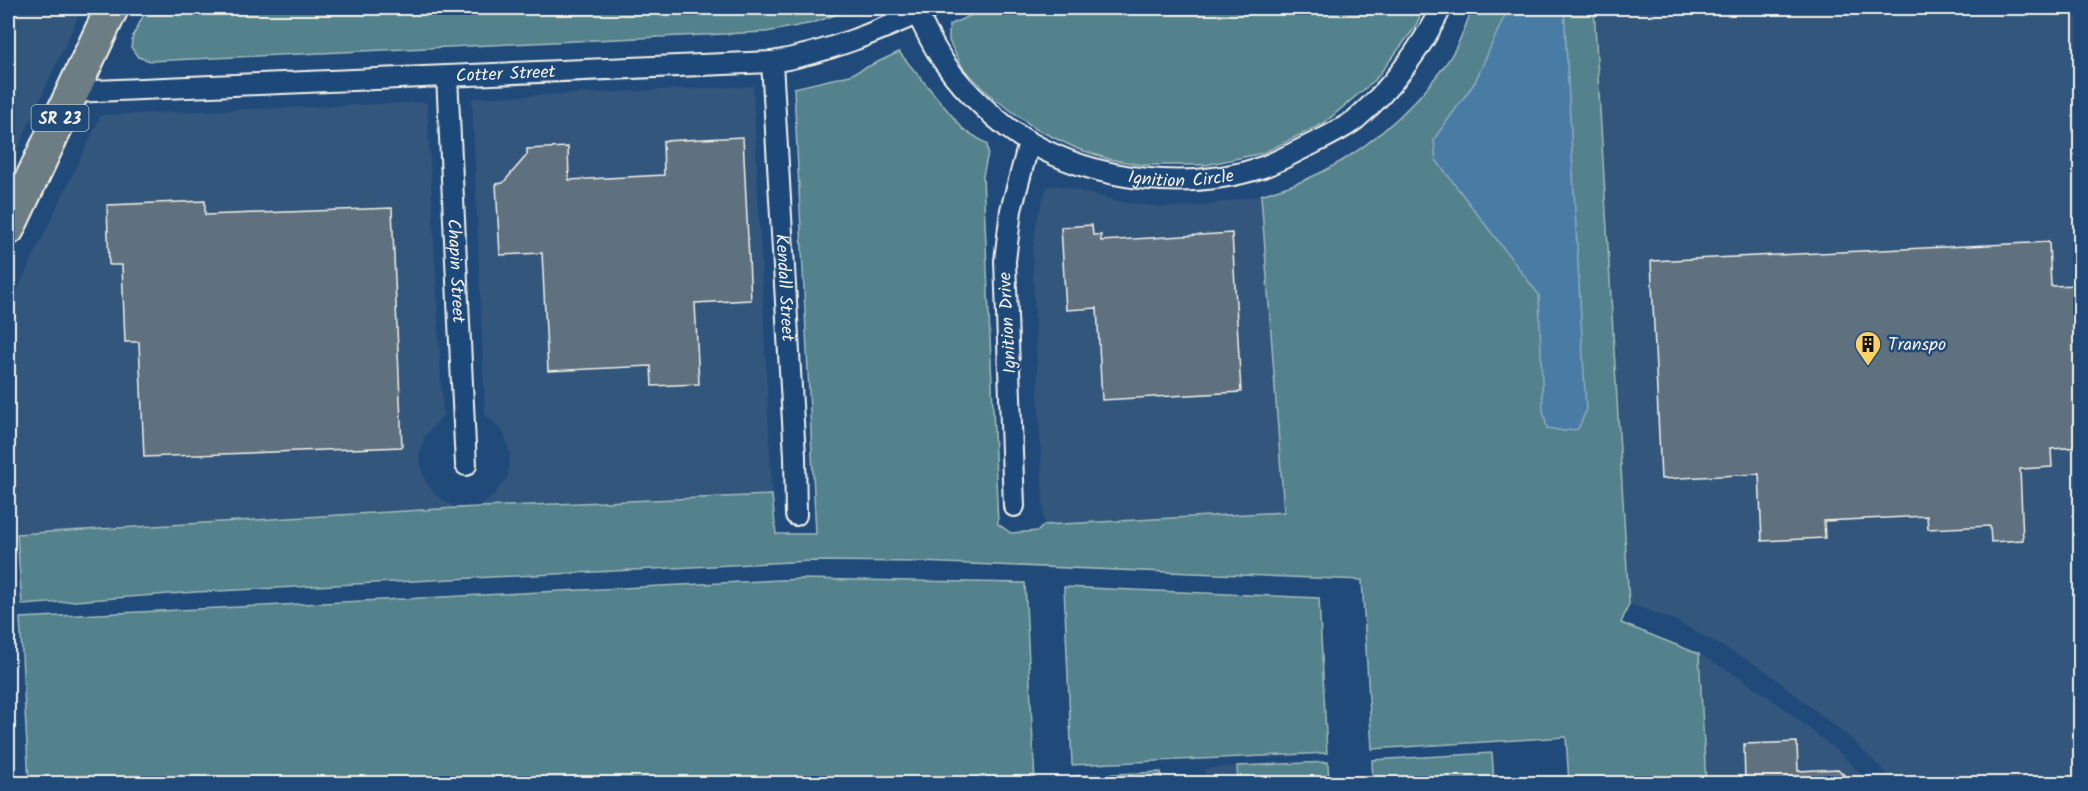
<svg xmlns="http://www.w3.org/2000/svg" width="2088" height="791" font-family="Kalam,sans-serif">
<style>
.built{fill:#32567c}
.green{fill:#53828c;stroke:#a4baba;stroke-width:1.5}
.water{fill:#487ba5;stroke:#8daac0;stroke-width:1.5}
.building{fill:#5e717f;stroke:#f4f1e8;stroke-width:1.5}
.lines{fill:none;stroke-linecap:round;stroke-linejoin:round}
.minor-casing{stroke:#f4f1e8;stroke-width:24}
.primary-casing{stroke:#f4f1e8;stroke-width:36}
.minor{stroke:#1f4a7a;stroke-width:20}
.primary{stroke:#6d7d84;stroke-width:32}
.labels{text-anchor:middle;stroke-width:5;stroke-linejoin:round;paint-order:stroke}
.shield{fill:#1f4a7a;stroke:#b4bfc7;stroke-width:1.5}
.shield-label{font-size:16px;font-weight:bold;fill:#f4f1e8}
.street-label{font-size:18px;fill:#f4f1e8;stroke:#1f4a7a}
.poi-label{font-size:18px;fill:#f4f1e8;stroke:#1f4a7a;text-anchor:start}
</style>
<rect width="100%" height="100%" fill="#1f4a7a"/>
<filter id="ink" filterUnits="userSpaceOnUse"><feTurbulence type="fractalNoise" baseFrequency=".0167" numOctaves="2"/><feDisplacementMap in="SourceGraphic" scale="12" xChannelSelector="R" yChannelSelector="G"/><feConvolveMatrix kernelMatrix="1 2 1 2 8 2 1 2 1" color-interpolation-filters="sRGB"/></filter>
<g filter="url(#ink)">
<g class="built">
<polygon points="8,8 82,8 8,170"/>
<polygon points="1594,8 2080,8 2080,781 2047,784 1896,783 1851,739 1760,667 1674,620 1629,604"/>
<polygon points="753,86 772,495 479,508 492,497 508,476 510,454 504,434 485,414 472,98"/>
<polygon points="427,102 443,416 425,436 419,457 425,481 437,496 456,508 17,534 8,377 8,309 101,115"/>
<polygon points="1057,185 1117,201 1162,207 1200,206 1261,195 1284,512 1044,525 1032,253 1037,220 1043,198 1047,187"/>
<polygon points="1699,654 1738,676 1780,705 1840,753 1870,783 1706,783"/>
<polygon points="1237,766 1238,783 1205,783 1204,769"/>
</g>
<g class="green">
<polygon points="147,8 854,8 813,23 766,32 150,61 138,57 131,47 133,36"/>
<polygon points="987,8 1424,8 1414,29 1375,80 1324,123 1263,153 1206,165 1142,165 1109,159 1078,149 1036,129 991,96 963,68 949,41 949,25"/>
<path d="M1472,8H1594L1629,604L1621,623L1699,654L1706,783H1569L1566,737L1372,749L1362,580L920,562L812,561L196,592L22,605L17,534L456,508L772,495L776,534H816L794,88L850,75L899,52L963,129L987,144L988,153L983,176L998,524L1011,533L1038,531L1044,525L1284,512L1261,195C1275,190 1291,186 1305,180C1359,157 1410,113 1445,65C1457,49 1466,26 1472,8Z"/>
<polygon points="801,579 1025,583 1035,783 29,783 20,618"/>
<polygon points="1064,587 1319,598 1327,753 1072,765"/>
<polygon points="1492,753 1494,783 1373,783 1372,760"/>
<polygon points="1328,762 1329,783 1238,783 1237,766"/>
<polygon points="1161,772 1162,783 1072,783 1072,776"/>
</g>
<polygon class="water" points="1508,8 1564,8 1586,411 1578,429 1564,431 1547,428 1543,410 1539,295 1436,160 1434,139 1475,82"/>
<g class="building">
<polygon points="743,137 751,300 695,303 699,384 652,386 651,366 548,371 542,253 500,255 496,184 503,183 527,155 527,149 568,147 569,180 664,175 663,141"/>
<polygon points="205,201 205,215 392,208 402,447 144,457 139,342 125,342 122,265 109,265 107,205"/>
<polygon points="1092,225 1093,235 1101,235 1101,241 1232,233 1241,392 1102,400 1097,308 1066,310 1061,227"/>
<polygon points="2049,242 2051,286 2080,285 2080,447 2051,449 2052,467 2020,469 2023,540 1991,542 1990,526 1928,529 1927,516 1824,521 1825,538 1762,541 1759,474 1661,479 1651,261"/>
<polygon points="1797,742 1798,771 1838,769 1852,783 1745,783 1744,744"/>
</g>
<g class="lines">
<g class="minor-casing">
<g id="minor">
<path id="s1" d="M917,13C926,31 934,49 946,65C963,90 1002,127 1029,142C1097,181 1188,192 1263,167C1279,161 1293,153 1308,146C1324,138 1342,130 1356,119C1391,89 1421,49 1441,8"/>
<path id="s2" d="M772,62L795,456L796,515"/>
<path id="s3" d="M447,76L466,465"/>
<path id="s4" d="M72,92L772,62C827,53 879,31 930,8"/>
<polyline points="1014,506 1005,261 1011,210 1029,143"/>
</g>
</g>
<g class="primary-casing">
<polyline id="primary" points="8,229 112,8"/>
</g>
<use href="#minor" class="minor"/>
<use href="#primary" class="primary"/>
</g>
</g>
<defs>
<g id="building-pin" transform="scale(1.35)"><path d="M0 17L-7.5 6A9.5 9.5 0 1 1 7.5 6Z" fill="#ffd166" stroke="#1f4a7a"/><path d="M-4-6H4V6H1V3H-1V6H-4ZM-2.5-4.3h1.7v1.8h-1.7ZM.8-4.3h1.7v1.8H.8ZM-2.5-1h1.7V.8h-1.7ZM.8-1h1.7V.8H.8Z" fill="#111"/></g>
</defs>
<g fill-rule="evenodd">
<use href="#building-pin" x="1868" y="344"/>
</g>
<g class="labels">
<rect class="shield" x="31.5" y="105" width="57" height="26" rx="4.5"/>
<g class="shield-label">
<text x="60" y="124">SR 23</text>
</g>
<g class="street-label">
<text dy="6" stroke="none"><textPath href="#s4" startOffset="434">Cotter Street</textPath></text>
<text dy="6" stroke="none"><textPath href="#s1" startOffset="332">Ignition Circle</textPath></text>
<text dy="6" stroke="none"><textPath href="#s3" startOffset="195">Chapin Street</textPath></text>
<text dy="6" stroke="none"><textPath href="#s2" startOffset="226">Kendall Street</textPath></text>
<text transform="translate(1007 323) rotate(-93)" y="6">Ignition Drive</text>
</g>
<g class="poi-label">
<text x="1888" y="350">Transpo</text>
</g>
</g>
<rect width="2088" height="791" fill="none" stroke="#1f4a7a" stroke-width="30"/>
<rect x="15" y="15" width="2058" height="761" fill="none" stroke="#f4f1e8" stroke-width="2" filter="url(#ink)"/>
</svg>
